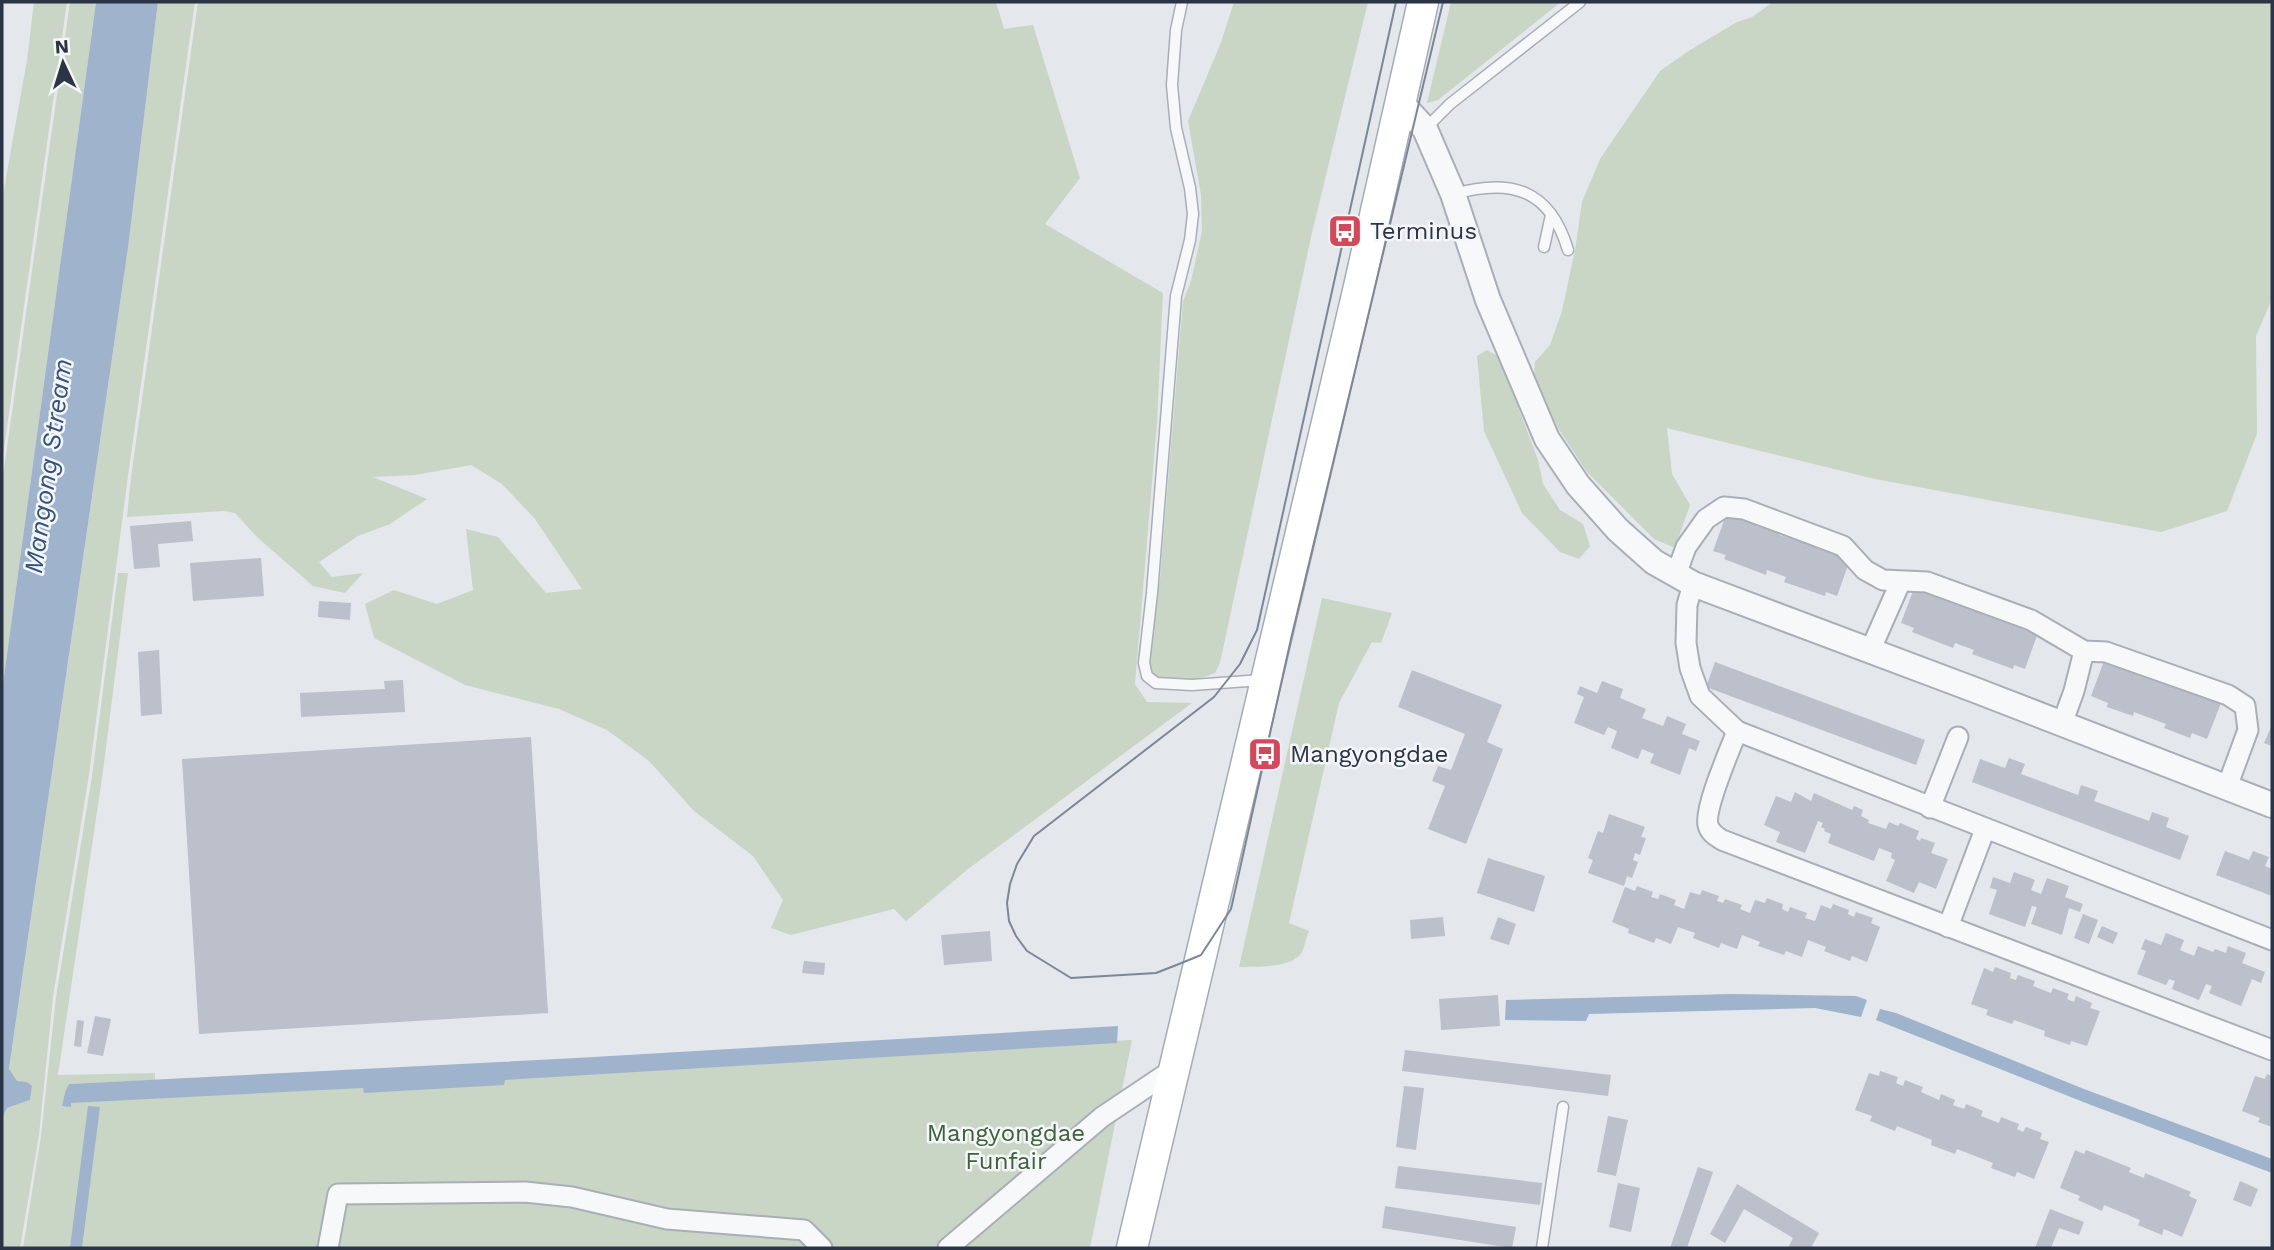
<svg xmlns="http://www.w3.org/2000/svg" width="2274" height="1250" font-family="'Work Sans',sans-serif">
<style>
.green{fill:#c9d6c5}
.water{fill:#9fb4cc}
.building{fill:#bbc0ca}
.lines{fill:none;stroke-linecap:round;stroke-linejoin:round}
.service-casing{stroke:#a9aeb7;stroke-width:13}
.minor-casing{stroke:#a9aeb7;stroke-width:23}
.tertiary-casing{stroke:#a9aeb7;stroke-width:28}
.primary-casing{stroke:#a3abb8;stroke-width:33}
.service{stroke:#f7f8fa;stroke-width:10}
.minor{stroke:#f7f8fa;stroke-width:19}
.tertiary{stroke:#f7f8fa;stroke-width:24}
.primary{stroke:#fff;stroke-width:30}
.tram{stroke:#7d8696;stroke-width:2}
.labels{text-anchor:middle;stroke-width:5;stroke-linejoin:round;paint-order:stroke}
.poi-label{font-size:24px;fill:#2b3445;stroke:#f4f6f9;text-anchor:start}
.park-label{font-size:24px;fill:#3f6138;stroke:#f4f6f9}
.water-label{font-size:26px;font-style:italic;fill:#34527a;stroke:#f4f6f9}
</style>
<rect width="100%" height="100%" fill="#e4e7ec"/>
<g class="green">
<polygon points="34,2 67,2 2,463 2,200 27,60"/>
<polygon points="70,2 96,2 2,691 2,483"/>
<polygon points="158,2 195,2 128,476 89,775 53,997 39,1135 20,1248 2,1248 2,1119 7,1108 30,1100 32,1087 27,1082 17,1082 9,1070 128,248"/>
<polygon points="198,2 996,2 1004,29 1033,25 1080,178 1045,224 1163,293 1157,423 1135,684 1147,702 1192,703 968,869 906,921 894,909 791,935 771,928 783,900 753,856 694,811 649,761 607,730 559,709 465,685 374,638 365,604 394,590 437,604 473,590 466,529 498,537 546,593 582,589 535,519 502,484 471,465 415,475 373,477 427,499 390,524 358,536 319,562 332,577 363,573 345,593 313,586 257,537 235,513 224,511 127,517 131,477"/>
<path d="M1234,2H1368L1311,237L1220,663L1215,673C1195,681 1165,687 1148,672L1147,661L1160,579L1183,301L1191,281L1202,231L1201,195L1188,121L1220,45Z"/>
<polygon points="1451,2 1561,2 1438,100 1427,103"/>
<polygon points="1773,2 2272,2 2272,299 2256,336 2257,434 2227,511 2161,532 1875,479 1667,428 1672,474 1690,505 1675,548 1654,539 1587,472 1558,428 1534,377 1535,362 1550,345 1562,311 1575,250 1582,202 1600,159 1660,71 1690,50 1737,22 1752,17"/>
<polygon points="1487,350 1498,356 1508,380 1538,460 1543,484 1560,510 1583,524 1590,546 1579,559 1560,552 1522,513 1484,431 1477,356"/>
<polygon points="118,573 128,573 103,771 58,1075 155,1073 155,1080 69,1084 65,1092 62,1106 74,1100 1132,1040 1090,1248 23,1248 41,1136 56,997 92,776"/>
<path d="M1322,598L1392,613L1381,643L1372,642L1339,703L1289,923L1309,931C1306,937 1305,946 1302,952C1292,969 1256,966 1239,967Z"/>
</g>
<g class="water">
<polygon points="96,2 158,2 128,248 9,1069 17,1081 27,1082 32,1086 30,1100 7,1108 2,1119 2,691"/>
<polygon points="1732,994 1856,996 1867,1000 1861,1017 1815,1008 1589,1014 1586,1021 1505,1020 1506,1000"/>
<polygon points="1880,1009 1896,1013 2084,1089 2272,1159 2272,1173 2091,1105 1876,1020"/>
<polygon points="1118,1026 1117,1043 505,1080 504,1085 364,1093 363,1088 71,1103 71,1107 62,1106 65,1092 69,1084 576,1058"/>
<polygon points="88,1106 100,1107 82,1248 70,1248"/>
</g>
<g class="building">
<polygon points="1726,515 1740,520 1742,515 1758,521 1756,526 1763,528 1765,523 1781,529 1779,535 1798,541 1799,536 1816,542 1814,547 1821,550 1822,545 1839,551 1837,556 1850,560 1837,596 1826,592 1825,596 1784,582 1786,577 1767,570 1766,575 1724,559 1726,555 1713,551"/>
<polygon points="191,521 193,541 158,544 160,567 134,569 130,526"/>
<polygon points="261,558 264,596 193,601 190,563"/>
<polygon points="1914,588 1928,593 1930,588 1946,594 1944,599 1951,601 1953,596 1969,602 1967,608 1985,614 1987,609 2003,615 2002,620 2008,623 2010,617 2027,624 2025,629 2038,633 2025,669 2014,665 2013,669 1972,654 1974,650 1955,643 1953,648 1912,632 1914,628 1901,623"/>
<polygon points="319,601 351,603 350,620 318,617"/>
<polygon points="159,650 162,714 141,716 138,652"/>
<polygon points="2104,661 2171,686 2173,680 2189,687 2187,691 2194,694 2196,689 2213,695 2211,700 2221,703 2207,739 2192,733 2190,738 2164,728 2166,724 2134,712 2133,716 2107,707 2108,703 2091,696"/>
<polygon points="1715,662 1925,740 1916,765 1706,687"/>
<polygon points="1412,670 1502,705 1487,742 1503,749 1466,844 1428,829 1445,786 1432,781 1438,766 1451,770 1465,734 1398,707"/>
<polygon points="403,680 405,712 301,717 300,693 385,689 384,681"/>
<polygon points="1602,681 1623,689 1620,698 1646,709 1642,718 1663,726 1667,716 1686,724 1682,734 1700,741 1696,751 1689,748 1680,775 1650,763 1654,754 1642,749 1638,759 1611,748 1617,731 1608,727 1604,735 1574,723 1584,697 1577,694 1580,686 1597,693"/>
<polygon points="2272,725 2272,746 2264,743"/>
<polygon points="531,737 548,1013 199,1034 182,759"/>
<polygon points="2009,758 2025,764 2021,774 2078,795 2081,785 2098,791 2094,801 2149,821 2152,812 2169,818 2166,827 2189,836 2180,860 1972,782 1980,759 2005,768"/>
<polygon points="1795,792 1811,801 1814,793 1852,810 1854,806 1863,810 1861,816 1869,820 1868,823 1886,829 1889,822 1898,826 1900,823 1919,831 1916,839 1920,841 1921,838 1935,843 1931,853 1948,859 1936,889 1919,882 1914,893 1886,881 1895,860 1891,858 1892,853 1879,848 1874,861 1828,843 1831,834 1824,831 1825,829 1821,827 1823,823 1818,821 1805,853 1776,842 1780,832 1764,825 1776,796 1791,802"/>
<polygon points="1609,814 1645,827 1641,837 1646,838 1640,855 1635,853 1633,860 1638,862 1632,878 1627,876 1624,886 1588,873 1593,860 1588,858 1598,831 1603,833"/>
<polygon points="2225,851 2249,860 2253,851 2269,857 2265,866 2272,869 2272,896 2216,875"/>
<polygon points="1488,858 1545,876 1534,912 1477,893"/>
<polygon points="2014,872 2035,880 2031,890 2041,894 2047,878 2069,886 2065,897 2083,904 2080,912 2069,908 2062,935 2031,924 2037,907 2032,906 2025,927 1989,914 1997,890 1990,888 1993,877 2010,883"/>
<polygon points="1637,886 1653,892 1651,897 1658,899 1660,894 1676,900 1674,905 1684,909 1690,892 1700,895 1702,890 1719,896 1717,901 1723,903 1725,899 1742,905 1740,909 1750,913 1755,900 1765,903 1767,898 1783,904 1782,909 1788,912 1790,907 1807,913 1805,918 1815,921 1821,905 1831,909 1833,904 1849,910 1848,914 1854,917 1856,912 1873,918 1871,923 1880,927 1867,962 1852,956 1850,961 1824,951 1826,947 1808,940 1802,957 1786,951 1784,955 1758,946 1760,942 1742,935 1737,949 1721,943 1719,948 1693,938 1695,933 1678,927 1671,944 1656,938 1654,943 1628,933 1629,929 1612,922 1625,887 1635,891"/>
<polygon points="2083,914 2098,920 2089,944 2074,938"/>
<polygon points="1443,917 1445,936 1411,939 1410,920"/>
<polygon points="1498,917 1516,924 1509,945 1490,939"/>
<polygon points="2102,926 2118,933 2113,944 2097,937"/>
<polygon points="990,931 992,961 944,965 941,935"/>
<polygon points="2166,933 2184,940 2180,950 2194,956 2198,946 2213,952 2215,949 2226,953 2228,946 2246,953 2242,963 2265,972 2261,983 2252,979 2241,1006 2209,993 2212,986 2206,984 2199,1000 2172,989 2175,981 2169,979 2166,985 2137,974 2146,951 2141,949 2145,939 2161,945"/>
<polygon points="804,961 825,963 824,975 802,973"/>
<polygon points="1995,967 2011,973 2010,978 2016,980 2018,975 2035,981 2033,986 2051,993 2053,988 2069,994 2067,999 2074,1002 2076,996 2092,1003 2090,1008 2100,1011 2087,1046 2071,1041 2070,1045 2044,1036 2045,1031 2014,1020 2012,1024 1986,1015 1988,1010 1971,1004 1984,968 1993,972"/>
<polygon points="1498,995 1500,1026 1441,1030 1439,999"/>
<polygon points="95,1016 111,1019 103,1056 87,1053"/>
<polygon points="77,1020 84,1021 81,1047 74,1046"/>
<polygon points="1405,1050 1611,1075 1608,1096 1402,1071"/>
<polygon points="1880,1071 1898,1077 1896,1083 1903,1086 1905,1080 1923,1087 1921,1092 1939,1100 1941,1094 1955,1100 1953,1105 1964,1109 1966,1104 1983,1111 1981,1116 1999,1123 2001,1117 2019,1124 2017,1129 2023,1132 2026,1127 2042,1133 2040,1139 2049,1142 2034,1179 2017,1172 2015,1177 1991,1168 1993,1163 1957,1149 1955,1154 1931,1145 1932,1140 1897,1126 1895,1131 1870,1121 1872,1116 1855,1110 1869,1073 1879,1076"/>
<polygon points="2267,1074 2272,1076 2272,1127 2258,1122 2260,1118 2242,1111 2255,1076 2265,1079"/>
<polygon points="1404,1086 1424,1088 1416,1150 1396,1147"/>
<polygon points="1608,1116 1628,1120 1616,1176 1597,1172"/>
<polygon points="2075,1150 2084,1154 2086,1150 2131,1168 2129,1172 2144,1178 2145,1173 2191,1192 2189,1196 2197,1200 2182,1237 2164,1229 2162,1235 2138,1225 2140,1220 2104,1205 2102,1211 2078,1200 2080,1196 2060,1188"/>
<polygon points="1398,1166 1542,1183 1540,1205 1395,1188"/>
<polygon points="1698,1167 1713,1172 1687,1248 1670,1248"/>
<polygon points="2240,1181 2258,1189 2251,1207 2233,1200"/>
<polygon points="1618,1183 1640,1188 1631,1232 1609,1227"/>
<polygon points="1737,1184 1819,1233 1811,1248 1788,1248 1793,1238 1744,1209 1725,1243 1710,1234"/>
<polygon points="1385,1206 1516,1227 1512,1248 1382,1228"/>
<polygon points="2050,1209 2084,1222 2079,1235 2059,1228 2051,1248 2035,1248"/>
</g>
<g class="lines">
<g class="service-casing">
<g id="service">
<polyline points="1182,2 1176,30 1172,85 1176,128 1190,188 1193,214 1190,240 1176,296 1152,593 1144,663 1147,676 1156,683 1192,685 1262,680"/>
<polyline points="1426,128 1450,104 1580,2"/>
<path d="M1454,194C1511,178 1550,189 1568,250"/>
<polyline points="1544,247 1551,215"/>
<polyline points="1542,1248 1563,1107"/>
</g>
</g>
<g class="minor-casing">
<g id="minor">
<polyline points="1676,575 1686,547 1706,519 1724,507 1744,509 1843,546 1865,570 1883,580 1927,582 2031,620 2084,651 2106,652 2228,695 2245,706 2248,730 2227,787"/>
<polyline points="1693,584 1687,605 1686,643 1690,668 1700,696 1737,731 2272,940"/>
<polyline points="1870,651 1900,583"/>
<polyline points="2062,724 2074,691 2084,651"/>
<path d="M1737,731C1730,750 1704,808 1708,825C1710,833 1716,836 1722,840L2272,1050"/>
<polyline points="1930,808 1958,737"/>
<polyline points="1948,927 1985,829"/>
<polyline points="328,1248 338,1194 525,1192 572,1197 667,1219 804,1230 822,1248"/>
<polyline points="948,1248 1102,1117 1175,1068"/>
</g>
</g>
<g class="tertiary-casing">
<polyline id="tertiary" points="1401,103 1425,129 1453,194 1488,300 1547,439 1578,485 1618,530 1654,562 1693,584 1975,690 2272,805"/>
</g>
<g class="primary-casing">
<polyline id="primary" points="1132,1248 1358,291 1423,2"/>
</g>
<use href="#service" class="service"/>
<use href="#minor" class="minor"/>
<use href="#tertiary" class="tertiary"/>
<use href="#primary" class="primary"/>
<polyline class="tram" points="1396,2 1257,630 1240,664 1214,697 1034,836 1017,864 1010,884 1007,903 1009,921 1016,936 1027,951 1071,978 1156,973 1179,964 1201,955 1231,909 1291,639 1443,2"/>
</g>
<defs>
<g id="bus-square" transform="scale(1.75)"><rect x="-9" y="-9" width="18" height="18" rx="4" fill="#d1495b" stroke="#f4f6f9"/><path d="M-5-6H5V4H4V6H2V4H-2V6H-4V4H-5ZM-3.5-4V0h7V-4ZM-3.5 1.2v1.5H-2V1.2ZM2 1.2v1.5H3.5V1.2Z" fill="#fff"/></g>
</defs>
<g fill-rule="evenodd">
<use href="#bus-square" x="1345" y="231"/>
<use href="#bus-square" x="1265" y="754"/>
</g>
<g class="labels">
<g class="poi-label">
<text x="1370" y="239">Terminus</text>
<text x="1290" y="762">Mangyongdae</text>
</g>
<g class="park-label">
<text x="1006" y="1141">Mangyongdae<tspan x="1006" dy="28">Funfair</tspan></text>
</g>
<g class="water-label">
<text transform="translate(48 466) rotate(-82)" y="9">Mangong Stream</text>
</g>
</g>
<rect width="2274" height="1250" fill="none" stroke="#2b3445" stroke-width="7"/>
<g transform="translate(63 63) rotate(356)" stroke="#f4f6f9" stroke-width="5" paint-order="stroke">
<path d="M0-5L12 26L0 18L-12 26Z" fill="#2b3445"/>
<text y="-10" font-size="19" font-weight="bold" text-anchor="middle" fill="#2b3445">N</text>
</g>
</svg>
